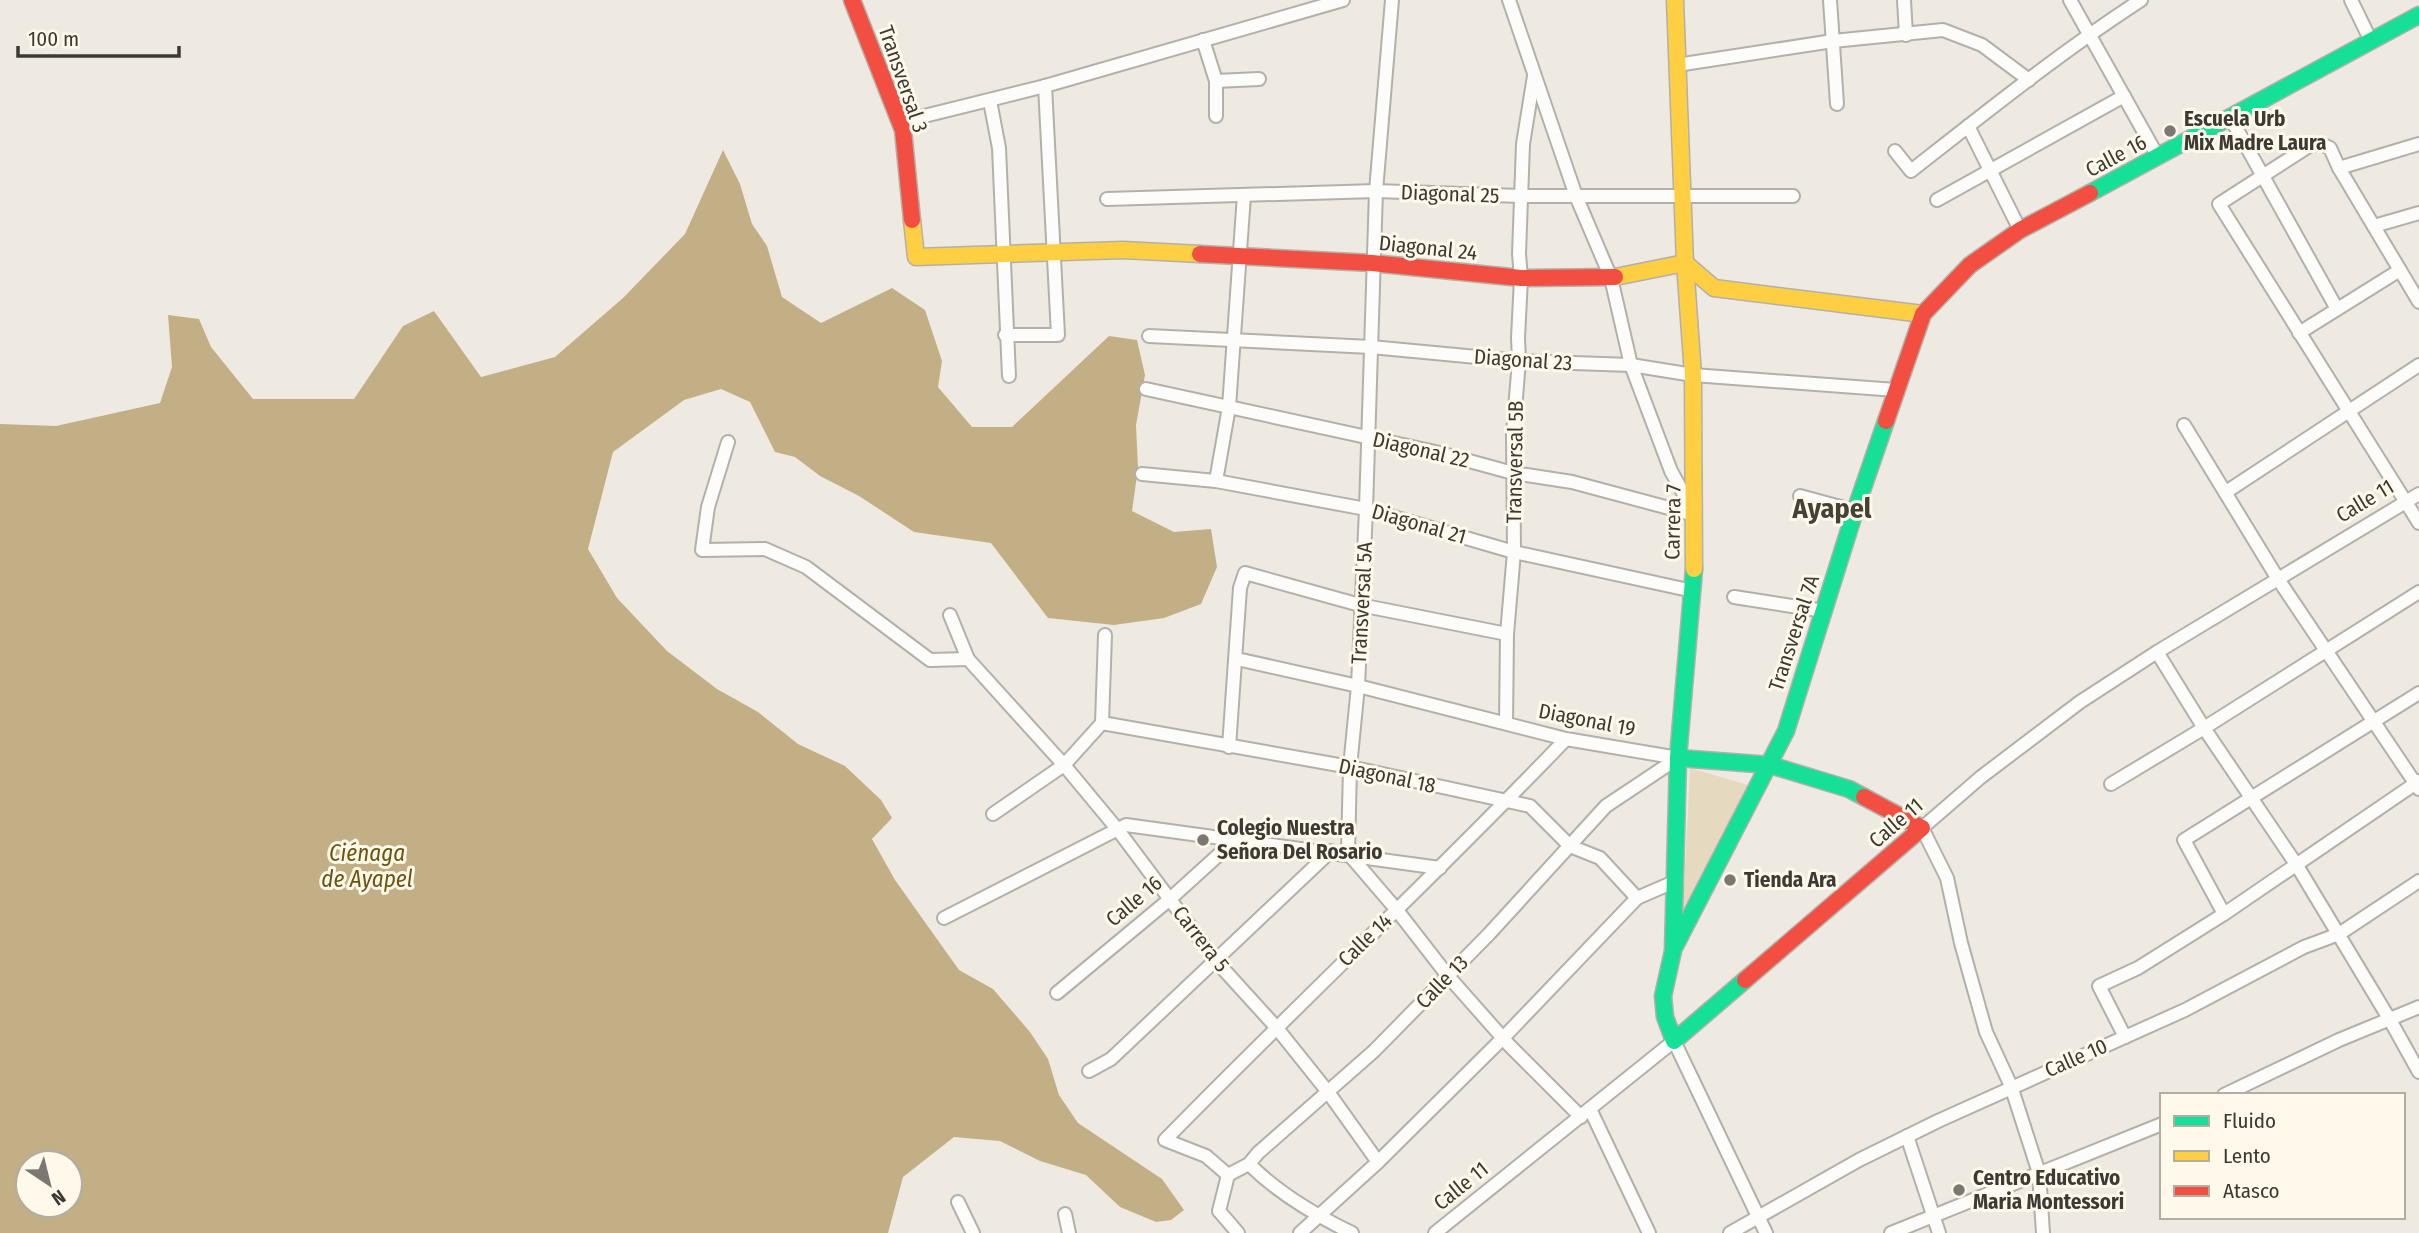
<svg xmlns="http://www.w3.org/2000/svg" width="2419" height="1233" font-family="'Fira Sans Condensed',sans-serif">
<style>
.green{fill:#e5dac0}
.water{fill:#c3af86;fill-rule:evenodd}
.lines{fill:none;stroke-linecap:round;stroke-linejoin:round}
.street-casing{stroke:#b3b0aa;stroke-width:16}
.fast-casing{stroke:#b3b0aa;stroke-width:19}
.slow-casing{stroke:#b3b0aa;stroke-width:19}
.jam-casing{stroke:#b3b0aa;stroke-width:19}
.street{stroke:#fcfcfb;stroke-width:12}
.fast{stroke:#16e098;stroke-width:16}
.slow{stroke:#ffcf43;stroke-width:16}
.jam{stroke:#f24e42;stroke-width:16}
.poi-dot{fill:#7b7872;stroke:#fff9eb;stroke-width:2.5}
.labels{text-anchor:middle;stroke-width:6;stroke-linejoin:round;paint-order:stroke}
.street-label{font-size:21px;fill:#3d3a35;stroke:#fff9eb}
.poi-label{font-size:21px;font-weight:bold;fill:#3d3a35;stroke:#fff9eb;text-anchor:start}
.water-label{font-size:23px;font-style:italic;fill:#6e530d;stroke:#fff9eb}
.district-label{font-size:28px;font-weight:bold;fill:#464137;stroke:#fff9eb}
</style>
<rect width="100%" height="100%" fill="#eeeae2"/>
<polygon class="green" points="1690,768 1748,785 1689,911 1683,910"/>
<path class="water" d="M723,150L740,184L752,224L767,246L782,297L821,323L892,288L925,310L942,361L938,387L972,427H1012L1109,336L1137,340L1145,375L1136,425L1138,468L1132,511L1174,532L1211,529L1217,567L1201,604L1164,618L1114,625L1048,618L991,543L914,532L859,496L820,476L795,457L775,452L750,402L721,389L684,400L613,452L588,549L617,598L667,651L717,689L758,712L798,744L845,766L881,800L892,818L872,839L895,880L959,970L993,989L1030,1032L1048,1059L1059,1095L1078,1123L1162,1179L1184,1210L1171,1220L1156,1222L1120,1207L1086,1175L1040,1161L1000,1141L954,1137L903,1177L888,1233H0V424L56,426L160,403L172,367L168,315L199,319L211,347L253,399H354L403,326L434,311L481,377L555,357L623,298L685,234ZM28,1163H70V1205H28Z"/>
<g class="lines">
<g class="street-casing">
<g id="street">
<polyline points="1392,0 1376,191 1366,509 1358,686 1350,767 1348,853 1396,909 1448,976 1509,1045 1581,1117"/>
<polyline points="1509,0 1576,196 1611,278 1631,365 1671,471 1693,511"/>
<polyline points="1830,0 1837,104"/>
<polyline points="1904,0 1906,35"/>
<polyline points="2070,0 2158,157"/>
<polyline points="2351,0 2370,39"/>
<polyline points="1203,40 1216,81 1216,116"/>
<polyline points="1677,65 1833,41 1943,30 1982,45 2029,80"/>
<polyline points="1216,81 1259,79"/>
<polyline points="990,101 999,148 1009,376"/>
<polyline points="2230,117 2337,309"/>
<polyline points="900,122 1045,86 1343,0"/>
<polyline points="1968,126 2020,230"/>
<path d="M1895,151L1911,171C1986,112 2061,52 2141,0"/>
<polyline points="2339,168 2419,144"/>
<polyline points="1107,199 1376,191 1521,196 1793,196"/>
<polyline points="1937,200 2124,96"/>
<polyline points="2374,226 2419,213"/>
<polyline points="2419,302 2339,168 2330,148 2319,143 2309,146 2219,204 2419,523"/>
<polyline points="2299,333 2400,270"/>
<polyline points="1005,335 1058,335 1045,86"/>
<polyline points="1149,336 1371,347 1519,361 1631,365 1693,375 1896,390"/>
<polyline points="1146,389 1440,453 1513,473 1572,482 1695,515"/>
<polyline points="2184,425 2278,579 2419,789"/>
<polyline points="728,442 708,507 702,550 765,549 806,567 930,660 968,659"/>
<polyline points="1142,474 1216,481 1366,509 1514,552 1693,591"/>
<polyline points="1216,481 1229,407 1244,195"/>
<polyline points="2226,492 2419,365"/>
<polyline points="1800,496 1855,511"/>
<polyline points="1734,597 1824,611"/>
<polyline points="950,615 968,659 1064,765 1118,830 1216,961 1276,1027 1328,1092 1378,1162"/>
<polyline points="2157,652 2204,728 2296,864 2390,1020 2419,1072"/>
<polyline points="1237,659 1358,686 1566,739 1678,758"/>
<polyline points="1102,723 1350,767 1530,806 1570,846 1600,858 1637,898"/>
<polyline points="1102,723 1105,635"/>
<polyline points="1506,723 1507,634 1514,552 1513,433 1519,361 1518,338 1521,278 1519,254 1523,144 1534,76"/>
<polyline points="1229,747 1240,588 1245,573 1360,605 1507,634"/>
<polyline points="2111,784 2204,728 2419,592"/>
<polyline points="993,814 1064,765 1102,723"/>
<polyline points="2224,914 2184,840 2419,693"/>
<polyline points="944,918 1126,825 1440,868"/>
<polyline points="1057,993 1170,899 1236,839"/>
<polyline points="2125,1037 2099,986 2138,968 2224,914 2419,781"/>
<polyline points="1089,1071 1111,1059 1331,851"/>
<polyline points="2224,1095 2339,1040 2419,1007"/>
<polyline points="1590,1109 1649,1233"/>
<polyline points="1907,1136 1939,1233"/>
<path d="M1249,1164C1279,1194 1315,1215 1352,1233"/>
<path d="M1228,1175L1206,1156L1165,1140C1297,1005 1435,876 1566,739"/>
<polyline points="958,1202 973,1233"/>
<polyline points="1065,1214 1069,1233"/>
<polyline points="1238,1233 1219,1211 1228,1175 1249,1164 1258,1153 1374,1051 1489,934 1606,806 1678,758"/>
<polyline points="1300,1233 1378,1162 1503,1038 1637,898 1674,882"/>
<polyline points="1435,1233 1674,1041 1766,1233"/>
<polyline points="1730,1233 1859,1160 1938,1121 2185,1010 2304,947 2339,934 2419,881"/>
<polyline points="1891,1233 2162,1124"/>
<polyline points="2043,1233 2039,1173 2011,1086 1986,1032 1961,943 1947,878 1922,828 1981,777 2080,702 2157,652 2419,494"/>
</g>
</g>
<g class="fast-casing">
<g id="fast">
<polyline points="2090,193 2419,15"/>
<polyline points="1694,569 1678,758 1673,951 1663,996 1665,1017 1674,1041 1745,980"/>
<polyline points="1678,758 1770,765 1849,789 1864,797"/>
<polyline points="1675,946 1786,731 1855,511 1886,421"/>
</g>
</g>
<g class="slow-casing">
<g id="slow">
<polyline points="1675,0 1685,263 1693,375 1694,569"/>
<polyline points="912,220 916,257 1123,250 1200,254"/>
<polyline points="1615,277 1685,263 1714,288 1923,314"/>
</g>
</g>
<g class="jam-casing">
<g id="jam">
<polyline points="852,0 903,130 912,220"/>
<polyline points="1200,254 1372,263 1521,278 1615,277"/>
<polyline points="1886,421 1923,314 1970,265 2020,230 2090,193"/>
<polyline points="1745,980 1922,828 1864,797"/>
</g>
</g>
<use href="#street" class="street"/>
<use href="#fast" class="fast"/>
<use href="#slow" class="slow"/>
<use href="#jam" class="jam"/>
</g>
<g class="poi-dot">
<circle cx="2170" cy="131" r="7"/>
<circle cx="1203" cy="840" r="7"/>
<circle cx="1730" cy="880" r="7"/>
<circle cx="1959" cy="1190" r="7"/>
</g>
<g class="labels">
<g class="street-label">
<text transform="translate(903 79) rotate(71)" y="7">Transversal 3</text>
<text transform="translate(2116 156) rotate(-28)" y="7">Calle 16</text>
<text transform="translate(1450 194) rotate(2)" y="7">Diagonal 25</text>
<text transform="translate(1428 248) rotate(6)" y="7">Diagonal 24</text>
<text transform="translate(1523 360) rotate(4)" y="7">Diagonal 23</text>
<text transform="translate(1421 450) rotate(13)" y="7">Diagonal 22</text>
<text transform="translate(1515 462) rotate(-89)" y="7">Transversal 5B</text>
<text transform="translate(2365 501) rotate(-31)" y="7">Calle 11</text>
<text transform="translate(1673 522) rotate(-89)" y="7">Carrera 7</text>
<text transform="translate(1419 524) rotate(16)" y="7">Diagonal 21</text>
<text transform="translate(1362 603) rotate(-87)" y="7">Transversal 5A</text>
<text transform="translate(1794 633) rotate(-72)" y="7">Transversal 7A</text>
<text transform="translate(1587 720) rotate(11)" y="7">Diagonal 19</text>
<text transform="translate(1387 776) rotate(12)" y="7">Diagonal 18</text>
<text transform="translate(1896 823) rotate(-41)" y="7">Calle 11</text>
<text transform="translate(1134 901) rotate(-40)" y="7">Calle 16</text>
<text transform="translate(1201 939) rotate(52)" y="7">Carrera 5</text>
<text transform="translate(1365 940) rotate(-44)" y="7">Calle 14</text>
<text transform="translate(1442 982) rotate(-46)" y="7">Calle 13</text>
<text transform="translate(2076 1058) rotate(-24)" y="7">Calle 10</text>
<text transform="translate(1461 1186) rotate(-39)" y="7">Calle 11</text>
</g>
<g class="poi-label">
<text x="2184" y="126">Escuela Urb<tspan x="2184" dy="24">Mix Madre Laura</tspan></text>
<text x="1217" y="835">Colegio Nuestra<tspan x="1217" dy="24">Señora Del Rosario</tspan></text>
<text x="1744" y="887">Tienda Ara</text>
<text x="1973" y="1185">Centro Educativo<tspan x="1973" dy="24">Maria Montessori</tspan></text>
</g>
<g class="water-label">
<text x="367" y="861">Ciénaga<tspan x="367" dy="26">de Ayapel</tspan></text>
</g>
<g class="district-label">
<text x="1832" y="518">Ayapel</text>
</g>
</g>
<rect x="2160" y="1093" width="245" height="126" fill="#fff9eb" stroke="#b1ada2" stroke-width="2"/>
<rect x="2174" y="1116" width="35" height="10" fill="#16e098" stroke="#b1ada2" stroke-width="2"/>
<text x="2223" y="1128" font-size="21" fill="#3d3a35">Fluido</text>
<rect x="2174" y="1151" width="35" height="10" fill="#ffcf43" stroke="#b1ada2" stroke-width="2"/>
<text x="2223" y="1163" font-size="21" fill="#3d3a35">Lento</text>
<rect x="2174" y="1186" width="35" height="10" fill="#f24e42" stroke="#b1ada2" stroke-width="2"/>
<text x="2223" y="1198" font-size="21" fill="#3d3a35">Atasco</text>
<g transform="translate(49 1184) rotate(145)"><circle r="33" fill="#fff9eb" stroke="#b1ada2" stroke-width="2"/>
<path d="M0-5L12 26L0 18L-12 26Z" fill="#7b7872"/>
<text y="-10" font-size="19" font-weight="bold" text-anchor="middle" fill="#3d3a35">N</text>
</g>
<path d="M18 46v10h161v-10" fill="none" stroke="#3d3a35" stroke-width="3.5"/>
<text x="28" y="46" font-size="21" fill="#3d3a35" stroke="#fff9eb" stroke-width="5" paint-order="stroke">100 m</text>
</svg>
